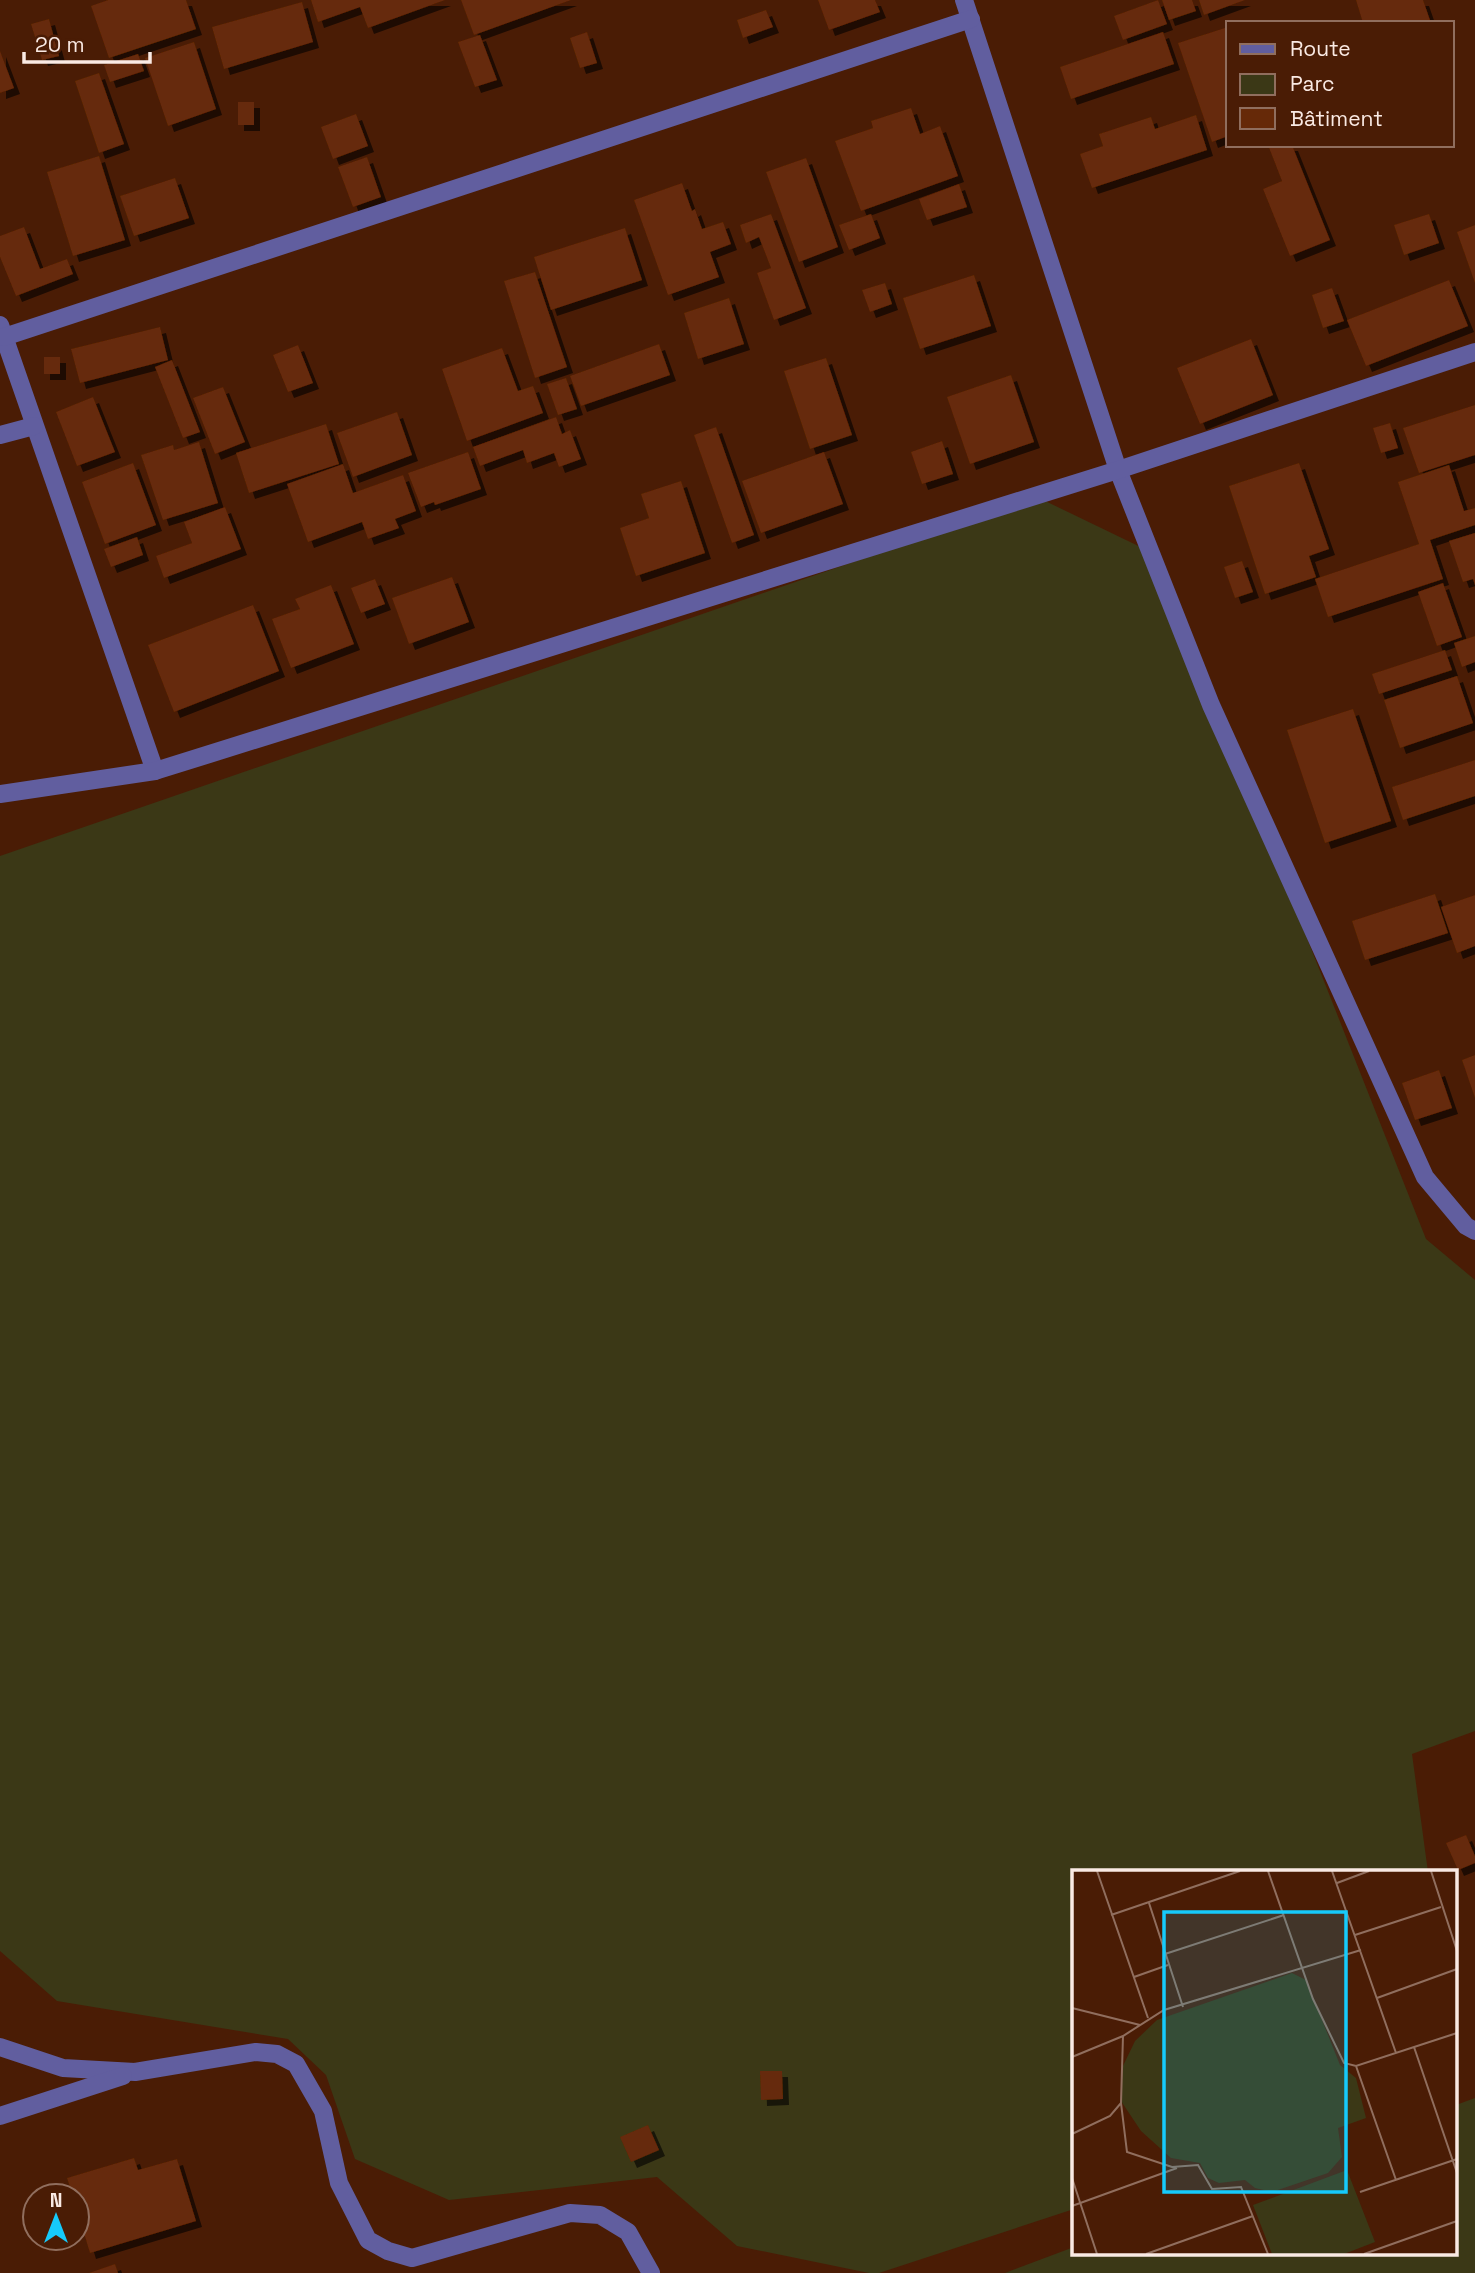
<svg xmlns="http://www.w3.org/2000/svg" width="1475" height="2273" font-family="'Space Grotesk',sans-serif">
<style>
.green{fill:#3b3816}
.building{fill:#662908;filter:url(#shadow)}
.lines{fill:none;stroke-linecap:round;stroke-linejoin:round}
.minor{stroke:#615e9f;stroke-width:18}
.inset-road{fill:none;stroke:#906e5e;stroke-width:2}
.view{fill:#16cafb;fill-opacity:0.15;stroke:#16cafb;stroke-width:3.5}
.inset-edge{fill:none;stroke:#faeae4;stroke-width:3.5}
</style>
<defs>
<filter id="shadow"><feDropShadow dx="6" dy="6" stdDeviation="0" flood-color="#0009"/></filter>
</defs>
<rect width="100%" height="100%" fill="#4a1c05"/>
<g class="green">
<polygon points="1039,498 1155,554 1426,1239 1475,1280 1475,1731 1412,1754 1428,1872 1074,1872 1074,2209 879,2273 869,2273 737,2246 657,2177 449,2200 355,2159 326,2075 288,2039 57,2001 0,1951 0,856"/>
<polygon points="1475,2098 1475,2273 1005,2273 1074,2247 1074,2254 1456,2254 1456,2105"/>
</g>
<g class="building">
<polygon points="108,0 186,0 196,29 109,58 91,6"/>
<polygon points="311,0 445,0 368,28 360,7 318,22"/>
<polygon points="461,0 571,0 474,35"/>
<polygon points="818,0 875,0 880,12 829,30"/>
<polygon points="1158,0 1167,24 1123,40 1114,16"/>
<polygon points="1162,0 1192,0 1196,11 1169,20"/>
<polygon points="1199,0 1245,0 1204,15"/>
<polygon points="1356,0 1423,0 1431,23 1363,23"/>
<polygon points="302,2 313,42 224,69 212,27"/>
<polygon points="766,10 773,27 743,38 737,20"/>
<polygon points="49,19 59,56 42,60 31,24"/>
<polygon points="1228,27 1228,136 1212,142 1178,43"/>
<polygon points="587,32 597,63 580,68 570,38"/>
<polygon points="1163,32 1174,64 1071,99 1060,67"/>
<polygon points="480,35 497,80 475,87 458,42"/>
<polygon points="194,42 216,109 168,126 145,58"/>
<polygon points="0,51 14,88 0,93"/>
<polygon points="138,54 144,71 110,82 104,65"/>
<polygon points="99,73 124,144 99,153 75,81"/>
<rect x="238" y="102" width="16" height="23"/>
<polygon points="911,108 920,134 940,126 958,176 861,211 835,141 873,128 871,121"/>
<polygon points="356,114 368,146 333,159 321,127"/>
<polygon points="1196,115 1207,150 1092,188 1080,154 1103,146 1099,134 1151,117 1155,129"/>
<polygon points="1268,145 1292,145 1330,240 1290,256 1263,189 1282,181"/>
<polygon points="99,156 125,240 73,256 47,172"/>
<polygon points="367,157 381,197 353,207 338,167"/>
<polygon points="806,158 838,247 799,262 766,172"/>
<polygon points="175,178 189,218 134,236 120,196"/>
<polygon points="682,183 692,211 695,209 702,229 723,222 731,244 710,252 719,277 668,295 634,200"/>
<polygon points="959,184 967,207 927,220 919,199"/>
<polygon points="771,214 806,308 774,320 757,273 771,268 759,237 746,243 740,225"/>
<polygon points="871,214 880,238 849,250 839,225"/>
<polygon points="1429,214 1439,243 1404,255 1394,225"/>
<polygon points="1475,225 1475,283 1457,232"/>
<polygon points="24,227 40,269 67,259 73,274 16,296 0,257 0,236"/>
<polygon points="625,228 642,280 551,310 534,257"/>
<polygon points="535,272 567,367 535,378 504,281"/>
<polygon points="974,275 991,326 920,349 903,298"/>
<polygon points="1449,280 1468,326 1366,366 1347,320"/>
<polygon points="885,283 892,304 870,312 862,290"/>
<polygon points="1332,288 1344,321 1323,328 1312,295"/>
<polygon points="729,298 744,344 698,359 684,313"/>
<polygon points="160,327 168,360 80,383 71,349"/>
<polygon points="1251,339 1273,395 1200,424 1177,368"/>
<polygon points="659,344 670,375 581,406 570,376"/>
<polygon points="298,345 313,383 288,392 273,355"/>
<polygon points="502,348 518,391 533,386 543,413 467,441 442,369"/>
<rect x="44" y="357" width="16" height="17"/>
<polygon points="826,358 852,435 810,449 784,371"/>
<polygon points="172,360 200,432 183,438 155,367"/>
<polygon points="1011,375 1034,442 970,464 947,397"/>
<polygon points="566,378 577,409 558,415 547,384"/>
<polygon points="223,387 245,442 215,454 193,398"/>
<polygon points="93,397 115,452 77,466 56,412"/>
<polygon points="1475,405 1475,455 1419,473 1403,428"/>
<polygon points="397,412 412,455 353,477 337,433"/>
<polygon points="556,417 562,434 570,430 581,459 559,467 554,453 527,463 523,450 480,466 473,447"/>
<polygon points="1390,423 1398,448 1381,453 1373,428"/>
<polygon points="326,424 339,464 249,493 236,453"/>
<polygon points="716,427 754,535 732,543 694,435"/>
<polygon points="942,441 953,474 922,484 911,452"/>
<polygon points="199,442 218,503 163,520 141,455 173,445 174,450"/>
<polygon points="468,452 481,489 435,505 434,502 421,507 408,473"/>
<polygon points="824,452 843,504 761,533 742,481"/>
<polygon points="133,463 156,525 105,544 82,482"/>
<polygon points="1299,463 1329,549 1309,556 1316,577 1265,594 1229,486"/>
<polygon points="343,464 353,493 403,475 416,511 395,519 399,528 368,539 362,522 308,542 287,484"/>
<polygon points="1449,465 1464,511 1475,508 1475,525 1430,540 1443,579 1328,617 1315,579 1419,544 1398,482"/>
<polygon points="681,481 705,553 636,576 620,528 649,518 641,494"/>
<polygon points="225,507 241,549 164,578 156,556 192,543 184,522"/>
<polygon points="1475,533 1475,585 1473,579 1463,582 1449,541"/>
<polygon points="137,537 143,555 111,567 104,549"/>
<polygon points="1242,561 1253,592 1235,598 1224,567"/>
<polygon points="452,577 469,622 409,644 392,598"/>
<polygon points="375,579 385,604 361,613 351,588"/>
<polygon points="1443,583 1462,637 1437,646 1418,592"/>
<polygon points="331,585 354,644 291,668 272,619 300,609 295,599"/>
<polygon points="253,605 279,671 174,712 148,645"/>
<polygon points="1475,636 1475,662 1462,667 1454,643"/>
<polygon points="1445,650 1452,670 1379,694 1372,674"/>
<polygon points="1457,676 1473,723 1400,748 1384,700"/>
<polygon points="1353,709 1391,821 1325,843 1287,730"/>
<polygon points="1475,760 1475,796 1403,820 1392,787"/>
<polygon points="1435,894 1448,933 1365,960 1352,921"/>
<polygon points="1475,895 1475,946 1457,953 1441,907"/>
<polygon points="1475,1055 1475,1098 1462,1060"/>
<polygon points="1439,1070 1452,1108 1415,1120 1402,1083"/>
<polygon points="1466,1835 1475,1856 1475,1863 1458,1870 1446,1843"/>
<polygon points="760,2071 782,2071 783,2099 761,2100"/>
<polygon points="648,2125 659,2150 631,2162 620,2137"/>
<polygon points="134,2158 138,2170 177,2159 196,2221 90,2253 77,2210 77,2196 73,2196 67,2178"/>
<polygon points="115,2264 118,2273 89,2273"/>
</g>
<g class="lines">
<g class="minor">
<polyline points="964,0 1118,470 1211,705 1425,1177 1466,1226 1475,1231"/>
<polyline points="0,325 155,771"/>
<polyline points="4,337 971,19"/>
<polyline points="0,435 34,426"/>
<polyline points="0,794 155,771 1118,470 1475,352"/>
<polyline points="0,2047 63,2068 135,2072 256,2052 277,2054 296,2064 323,2111 339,2183 368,2240 388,2251 412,2258 570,2213 600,2215 628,2232 651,2273"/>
<polyline points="0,2116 123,2076"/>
</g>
</g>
<g transform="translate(1072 1870)">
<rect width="385" height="385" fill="#4a1c05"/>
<path d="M220,103L234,110L268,195L284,208L294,248L266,258L270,287L256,303L200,322L183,318L173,310L147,313L136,308L128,293L99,288L69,261L49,231L50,198L63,171L85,150ZM275,300L303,372L272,384H200L181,335Z" fill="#3b3816"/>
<path class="inset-road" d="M25,1L76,148M196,1L241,129L272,193L284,196L385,163M260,1L324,183M359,1L385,81M265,13L297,1M77,33L111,137M39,45L168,1M283,65L369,37M93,84L212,45M62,107L96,95M305,128L385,99M0,138L68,155M51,166L49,233L55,282L100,297L126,295L140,319L169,317L196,384M342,177L385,303M0,187L51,166L92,140L289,80M284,196L324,310M0,264L38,246L49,233M0,308L25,384M288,322L385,289M0,336L105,298M74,384L181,346M292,384L385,351"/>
<path class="view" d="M92,42H274V322H92Z"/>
<rect width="385" height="385" class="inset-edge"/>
</g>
<rect x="1226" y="21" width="228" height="126" fill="#4a1c05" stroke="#906e5e" stroke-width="2"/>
<rect x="1240" y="44" width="35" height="10" fill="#615e9f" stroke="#906e5e" stroke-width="2"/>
<text x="1290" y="56" font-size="21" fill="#faeae4">Route</text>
<rect x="1240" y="74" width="35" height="21" fill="#3b3816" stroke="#906e5e" stroke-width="2"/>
<text x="1290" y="91" font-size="21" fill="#faeae4">Parc</text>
<rect x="1240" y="108" width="35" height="21" fill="#662908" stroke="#906e5e" stroke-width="2"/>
<text x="1290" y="126" font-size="21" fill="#faeae4">Bâtiment</text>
<g transform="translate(56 2217)"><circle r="33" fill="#4a1c05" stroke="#906e5e" stroke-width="2"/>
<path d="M0-5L12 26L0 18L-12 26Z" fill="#16cafb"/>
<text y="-10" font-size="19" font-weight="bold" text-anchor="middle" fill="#faeae4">N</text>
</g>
<path d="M24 52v10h126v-10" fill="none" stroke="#faeae4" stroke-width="3.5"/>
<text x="35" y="52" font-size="21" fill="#faeae4" stroke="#4a1c05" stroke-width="5" paint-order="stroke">20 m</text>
</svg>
